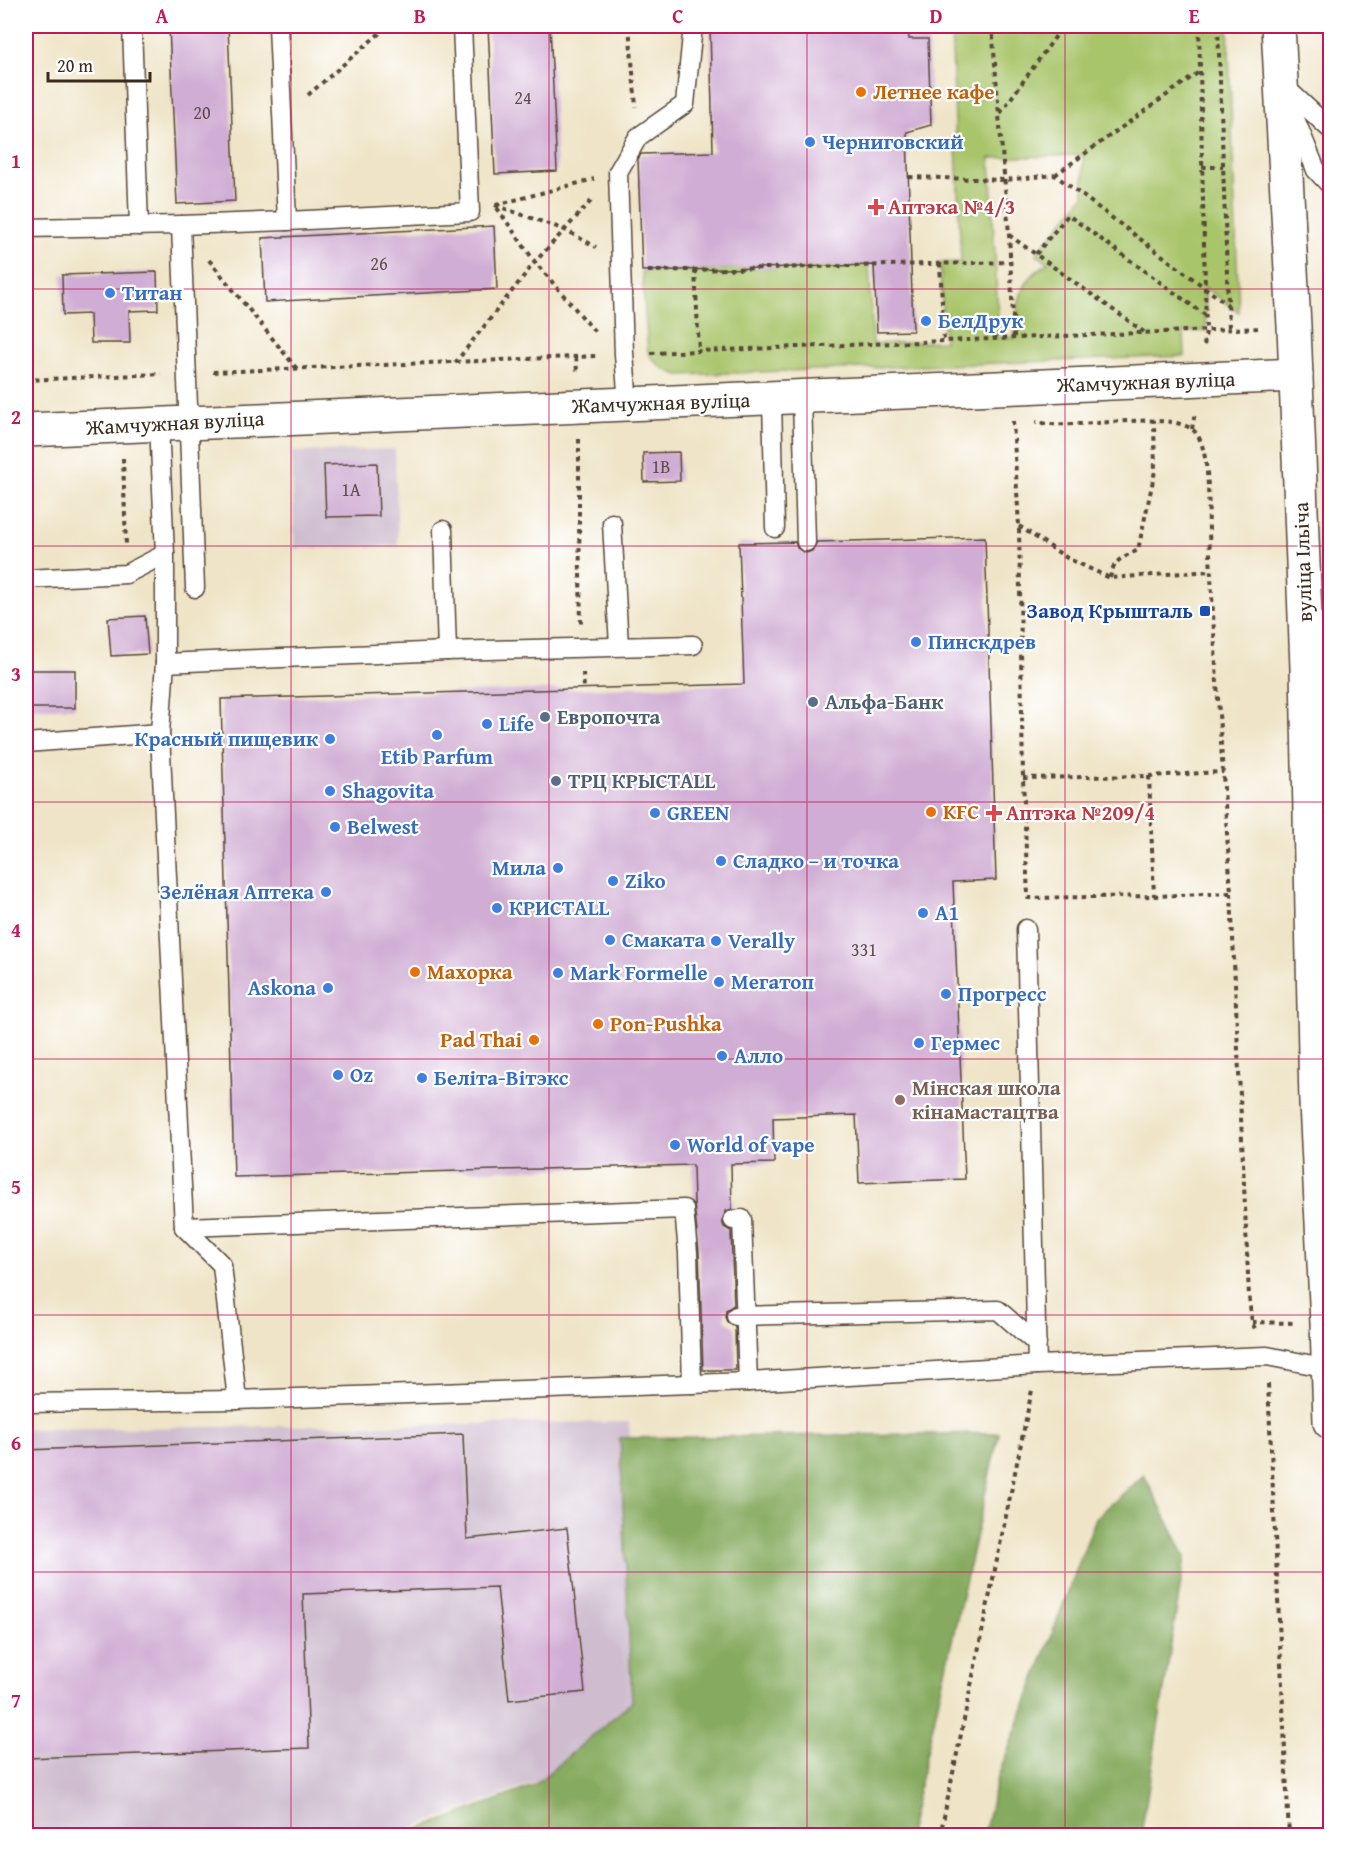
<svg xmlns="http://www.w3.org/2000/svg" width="1356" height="1861" font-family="'Gentium Book Plus',serif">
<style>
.industrial{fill:#cfbdcf}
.green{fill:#a9c56b;stroke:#727844;stroke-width:1.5;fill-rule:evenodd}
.forest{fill:#86aa5f;stroke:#606a3e;stroke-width:1.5}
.building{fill:#d0add4}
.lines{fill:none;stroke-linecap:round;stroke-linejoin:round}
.service-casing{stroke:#564637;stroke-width:21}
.secondary-casing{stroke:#564637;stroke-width:36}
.primary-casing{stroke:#564637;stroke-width:36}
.path{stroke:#564637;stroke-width:4;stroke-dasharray:4.5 4.5;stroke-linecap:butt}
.service{stroke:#fff;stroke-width:18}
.secondary{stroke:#fff;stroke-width:33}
.primary{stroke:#fff;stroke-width:33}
.grid{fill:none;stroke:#c2185b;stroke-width:1.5;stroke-opacity:0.55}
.food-dot{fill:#e8710a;stroke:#fff;stroke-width:2}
.shop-dot{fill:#3f7fe0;stroke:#fff;stroke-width:2}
.health-dot{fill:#e0444e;stroke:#fff;stroke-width:2}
.transit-dot{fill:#1a4fb4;stroke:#fff;stroke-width:2}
.service-dot{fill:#5c6f8a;stroke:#fff;stroke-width:2}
.education-dot{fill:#8d6e63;stroke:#fff;stroke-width:2}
.labels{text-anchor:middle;stroke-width:4.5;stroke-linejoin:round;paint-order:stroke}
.number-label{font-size:18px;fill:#604b4c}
.food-label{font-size:21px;font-weight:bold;fill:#c56008;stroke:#fff;text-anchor:start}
.shop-label{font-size:21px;font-weight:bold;fill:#366cbe;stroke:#fff;text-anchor:start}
.health-label{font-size:21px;font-weight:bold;fill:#be3a42;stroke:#fff;text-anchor:start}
.street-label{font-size:21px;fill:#3b2a1e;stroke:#fff}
.transit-label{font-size:21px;font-weight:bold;fill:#164399;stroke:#fff;text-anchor:end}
.service-label{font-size:21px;font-weight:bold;fill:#4e5e75;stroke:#fff;text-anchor:start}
.education-label{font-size:21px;font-weight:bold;fill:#785e54;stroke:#fff;text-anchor:start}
.neatline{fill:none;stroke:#c2185b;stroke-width:2}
.grid-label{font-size:20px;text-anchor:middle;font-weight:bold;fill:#c2185b}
</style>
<rect width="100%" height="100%" fill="#fff"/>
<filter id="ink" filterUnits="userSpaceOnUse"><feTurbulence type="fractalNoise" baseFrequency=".0167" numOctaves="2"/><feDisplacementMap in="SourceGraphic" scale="12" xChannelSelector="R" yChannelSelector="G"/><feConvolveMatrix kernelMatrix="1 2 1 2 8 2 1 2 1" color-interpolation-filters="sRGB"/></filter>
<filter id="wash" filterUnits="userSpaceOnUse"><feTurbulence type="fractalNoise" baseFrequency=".008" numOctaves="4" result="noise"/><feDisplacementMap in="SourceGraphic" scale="24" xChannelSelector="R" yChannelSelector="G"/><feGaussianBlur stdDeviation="1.35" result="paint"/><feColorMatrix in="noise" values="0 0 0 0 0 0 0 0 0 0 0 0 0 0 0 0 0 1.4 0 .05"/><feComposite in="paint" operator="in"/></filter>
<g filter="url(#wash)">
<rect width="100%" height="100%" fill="#efe4c7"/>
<g class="industrial">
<polygon points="395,449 398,546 294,549 292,452"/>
<polygon points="629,1422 642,1743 393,1835 26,1835 26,1429"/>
</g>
<path class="green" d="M951,26H1228L1239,312L1205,288L1206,331L1184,332L1185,356L679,375C665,371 657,365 648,353L642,271L869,265L873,344L944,341L940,263L961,262ZM1083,155L1084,196L1036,254L1048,263C1016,283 1019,303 1014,337L999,338L990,158Z"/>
<g class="forest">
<polygon points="999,1433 908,1835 404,1835 533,1786 632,1702 620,1438"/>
<polygon points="1144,1475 1185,1556 1141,1835 984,1835 996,1782 1096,1518"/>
</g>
<g id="blocks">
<g class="building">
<polygon points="169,26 228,26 235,201 177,204"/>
<polygon points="488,26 550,26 557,171 495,174"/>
<polygon points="710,26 908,26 909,39 928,39 931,125 907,132 913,331 877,332 874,265 642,271 638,159 641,154 713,152"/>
<polygon points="494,226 497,289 265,302 262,238"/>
<polygon points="157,272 158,310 129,311 130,343 91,343 90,314 63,315 62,275"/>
<polygon points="679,452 680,481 644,482 643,453"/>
<polygon points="377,463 379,516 326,517 324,465"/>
<polygon points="985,537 996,880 953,882 965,1179 859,1183 856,1115 773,1118 774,1163 731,1164 732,1209 726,1211 722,1221 724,1227 731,1231 734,1305 726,1310 725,1317 727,1322 735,1327 736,1370 703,1370 699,1252 694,1204 693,1165 234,1177 221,699 744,684 739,543 795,542 797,548 806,553 812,551 817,542"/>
<polygon points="145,616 148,654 111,656 108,618"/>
<rect x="26" y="670" width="49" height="38"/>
<polygon points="463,1434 467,1539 567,1528 585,1692 509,1700 497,1587 303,1594 309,1748 26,1758 26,1450"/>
</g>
</g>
</g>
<g filter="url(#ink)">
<use href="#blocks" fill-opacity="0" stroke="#564637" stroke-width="1.5"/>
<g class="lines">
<g class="service-casing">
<g id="service">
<polyline points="132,26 139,226"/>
<polyline points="1286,88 1330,129"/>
<polyline points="1291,109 1316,170 1330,185"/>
<polyline points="287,221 470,212 462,26"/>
<polyline points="181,225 287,221 278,26"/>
<polyline points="26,228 181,225 195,588"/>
<polyline points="802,398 806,542"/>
<polyline points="772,399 775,528"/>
<polyline points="628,404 624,354 618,172 638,137 685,104 693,26"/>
<polyline points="159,425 165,554 165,663"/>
<polyline points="612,523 619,646"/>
<polyline points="443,530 447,651"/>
<polyline points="26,579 126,574 165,554"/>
<polyline points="1307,668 1330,667"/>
<polyline points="26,743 160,733"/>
<polyline points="1026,929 1037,1365"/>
<polyline points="733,1220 742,1219 748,1382"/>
<polyline points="184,1227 684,1209 688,1253 692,1384"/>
<polyline points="736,1316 998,1310 1037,1344"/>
<polyline points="237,1400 222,1265 184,1227 160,733 165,663 447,651 693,645"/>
<polyline points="26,1403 237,1400 748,1382 1037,1365 1267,1356 1328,1368"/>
</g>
</g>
<g class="secondary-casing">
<polyline id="secondary" points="26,430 1296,375"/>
</g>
<g class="primary-casing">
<polyline id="primary" points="1278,26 1294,326 1307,668 1316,1103 1327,1323 1330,1422"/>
</g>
<g class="path">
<polyline points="629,26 636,107"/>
<polyline points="992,26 999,114"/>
<polyline points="1199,26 1206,331 1204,346"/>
<polyline points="1218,26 1229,330"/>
<polyline points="308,95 388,26"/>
<polyline points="1202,167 1223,167"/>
<polyline points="1055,175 1199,72"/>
<polyline points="909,177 1005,180 1055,175 1228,305"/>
<polyline points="495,205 565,230 596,247"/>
<polyline points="496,205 594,179"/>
<polyline points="497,208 535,262 596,333"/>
<polyline points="1009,235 1144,332"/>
<polyline points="1036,254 1068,215 1205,315"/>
<polyline points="209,260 297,369"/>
<polyline points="940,263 944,341"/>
<polyline points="695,270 699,351"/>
<polyline points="648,271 1010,262"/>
<polyline points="1014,337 1009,234 999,115 1063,26"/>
<polyline points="651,353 1261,328"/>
<polyline points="576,357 577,372"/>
<polyline points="455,363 535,262 593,199"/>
<polyline points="213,372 598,356"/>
<polyline points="26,380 161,374"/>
<path d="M1013,421L1019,526L1023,778L1028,898L1154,896L1231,893C1223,772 1214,651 1209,531C1208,508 1211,444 1193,430C1167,409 1074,431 1036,422"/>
<polyline points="1192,429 1195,412"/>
<polyline points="579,439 579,524 581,624"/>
<polyline points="123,458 126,546"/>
<polyline points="1019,526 1067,558 1110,578 1211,571"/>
<path d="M1110,578C1114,559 1122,558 1138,550L1155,471L1154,420"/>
<polyline points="583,673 584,689"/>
<polyline points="1149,776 1154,896"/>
<polyline points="1023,778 1149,776 1223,772"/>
<polyline points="1231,893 1249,1297 1252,1322 1256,1331"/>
<polyline points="1252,1322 1294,1323"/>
<polyline points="1268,1384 1289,1836"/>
<polyline points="940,1836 1032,1390"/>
</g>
<use href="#service" class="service"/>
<use href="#secondary" class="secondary"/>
<use href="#primary" class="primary"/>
</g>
</g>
<path class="grid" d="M291,26V1836M549,26V1836M807,26V1836M1065,26V1836M26,289H1330M26,546H1330M26,802H1330M26,1059H1330M26,1315H1330M26,1572H1330"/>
<g class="food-dot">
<circle cx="861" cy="92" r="6"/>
<circle cx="931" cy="812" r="6"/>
<circle cx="415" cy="972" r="6"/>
<circle cx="598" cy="1024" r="6"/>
<circle cx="534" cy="1040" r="6"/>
</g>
<g class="shop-dot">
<circle cx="810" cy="142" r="6"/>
<circle cx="110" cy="293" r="6"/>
<circle cx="926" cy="321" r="6"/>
<circle cx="916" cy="642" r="6"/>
<circle cx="487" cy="724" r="6"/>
<circle cx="437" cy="735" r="6"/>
<circle cx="330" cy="739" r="6"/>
<circle cx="330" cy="791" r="6"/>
<circle cx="655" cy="813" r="6"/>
<circle cx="335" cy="827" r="6"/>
<circle cx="721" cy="861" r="6"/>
<circle cx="558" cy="868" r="6"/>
<circle cx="613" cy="881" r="6"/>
<circle cx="326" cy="892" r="6"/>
<circle cx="497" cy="908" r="6"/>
<circle cx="923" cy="913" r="6"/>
<circle cx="610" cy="940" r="6"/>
<circle cx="716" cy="941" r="6"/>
<circle cx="558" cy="973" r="6"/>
<circle cx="719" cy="982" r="6"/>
<circle cx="328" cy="988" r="6"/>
<circle cx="946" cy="994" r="6"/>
<circle cx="919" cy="1043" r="6"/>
<circle cx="722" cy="1056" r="6"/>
<circle cx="338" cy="1075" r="6"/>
<circle cx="422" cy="1078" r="6"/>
<circle cx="675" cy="1145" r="6"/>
</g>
<g class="health-dot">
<path d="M873 198h6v6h6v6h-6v6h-6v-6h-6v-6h6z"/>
<path d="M991 804h6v6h6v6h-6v6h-6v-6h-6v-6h6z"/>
</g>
<rect class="transit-dot" x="1199" y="605" width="12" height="12" rx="3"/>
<g class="service-dot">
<circle cx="813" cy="702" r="6"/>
<circle cx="545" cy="717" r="6"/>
<circle cx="556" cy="781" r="6"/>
</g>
<circle class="education-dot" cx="900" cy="1100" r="6"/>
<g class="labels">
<g class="number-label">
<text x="523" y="104">24</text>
<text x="202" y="119">20</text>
<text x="379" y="270">26</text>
<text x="661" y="473">1В</text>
<text x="351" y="496">1А</text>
<text x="864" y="956">331</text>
</g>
<g class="food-label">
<text x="873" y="99">Летнее кафе</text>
<text x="943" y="819">KFC</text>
<text x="427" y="979">Махорка</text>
<text x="610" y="1031">Pon-Pushka</text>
<text x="522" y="1047" text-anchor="end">Pad Thai</text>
</g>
<g class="shop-label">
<text x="822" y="149">Черниговский</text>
<text x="122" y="300">Титан</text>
<text x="938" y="328">БелДрук</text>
<text x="928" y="649">Пинскдрев</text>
<text x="499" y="731">Life</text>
<text x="318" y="746" text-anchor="end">Красный пищевик</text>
<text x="437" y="764" text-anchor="middle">Etib Parfum</text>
<text x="342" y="798">Shagovita</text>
<text x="667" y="820">GREEN</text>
<text x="347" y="834">Belwest</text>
<text x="733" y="868">Сладко – и точка</text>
<text x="546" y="875" text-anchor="end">Мила</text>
<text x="625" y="888">Ziko</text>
<text x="314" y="899" text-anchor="end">Зелёная Аптека</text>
<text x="509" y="915">КРИСТАLL</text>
<text x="935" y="920">A1</text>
<text x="622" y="947">Смаката</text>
<text x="728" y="948">Verally</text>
<text x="570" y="980">Mark Formelle</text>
<text x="731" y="989">Мегатоп</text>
<text x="316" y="995" text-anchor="end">Askona</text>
<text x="958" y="1001">Прогресс</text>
<text x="931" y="1050">Гермес</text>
<text x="734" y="1063">Алло</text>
<text x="350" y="1082">Oz</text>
<text x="434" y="1085">Беліта-Вітэкс</text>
<text x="687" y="1152">World of vape</text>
</g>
<g class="health-label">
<text x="888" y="214">Аптэка №4/3</text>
<text x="1006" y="820">Аптэка №209/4</text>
</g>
<g class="street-label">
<text transform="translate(1146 382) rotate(-2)" y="7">Жамчужная вуліца</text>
<text transform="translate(661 403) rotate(-2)" y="7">Жамчужная вуліца</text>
<text transform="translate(175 423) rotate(-3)" y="7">Жамчужная вуліца</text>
<text transform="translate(1303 562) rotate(-92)" y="7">вуліца Ільіча</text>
</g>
<g class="transit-label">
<text x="1193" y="618">Завод Крышталь</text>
</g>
<g class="service-label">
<text x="825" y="709">Альфа-Банк</text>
<text x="557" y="724">Европочта</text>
<text x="568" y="788">ТРЦ КРЫСТАLL</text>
</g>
<g class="education-label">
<text x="912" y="1095">Мінская школа<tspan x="912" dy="24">кінамастацтва</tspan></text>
</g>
</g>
<rect width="1356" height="1861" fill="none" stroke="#fff" stroke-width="66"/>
<path d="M48 72v9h102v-9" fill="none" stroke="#3b2a1e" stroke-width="3"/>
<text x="57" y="72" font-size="18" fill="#3b2a1e" stroke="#ffffff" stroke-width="4.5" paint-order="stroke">20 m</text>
<rect x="33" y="33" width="1290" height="1795" class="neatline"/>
<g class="grid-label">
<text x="162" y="23">A</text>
<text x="420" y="23">B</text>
<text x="678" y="23">C</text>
<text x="936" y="23">D</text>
<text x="1194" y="23">E</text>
<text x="16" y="168">1</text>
<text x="16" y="424">2</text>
<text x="16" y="681">3</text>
<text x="16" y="937">4</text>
<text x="16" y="1194">5</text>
<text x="16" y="1450">6</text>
<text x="16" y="1707">7</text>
</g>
</svg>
